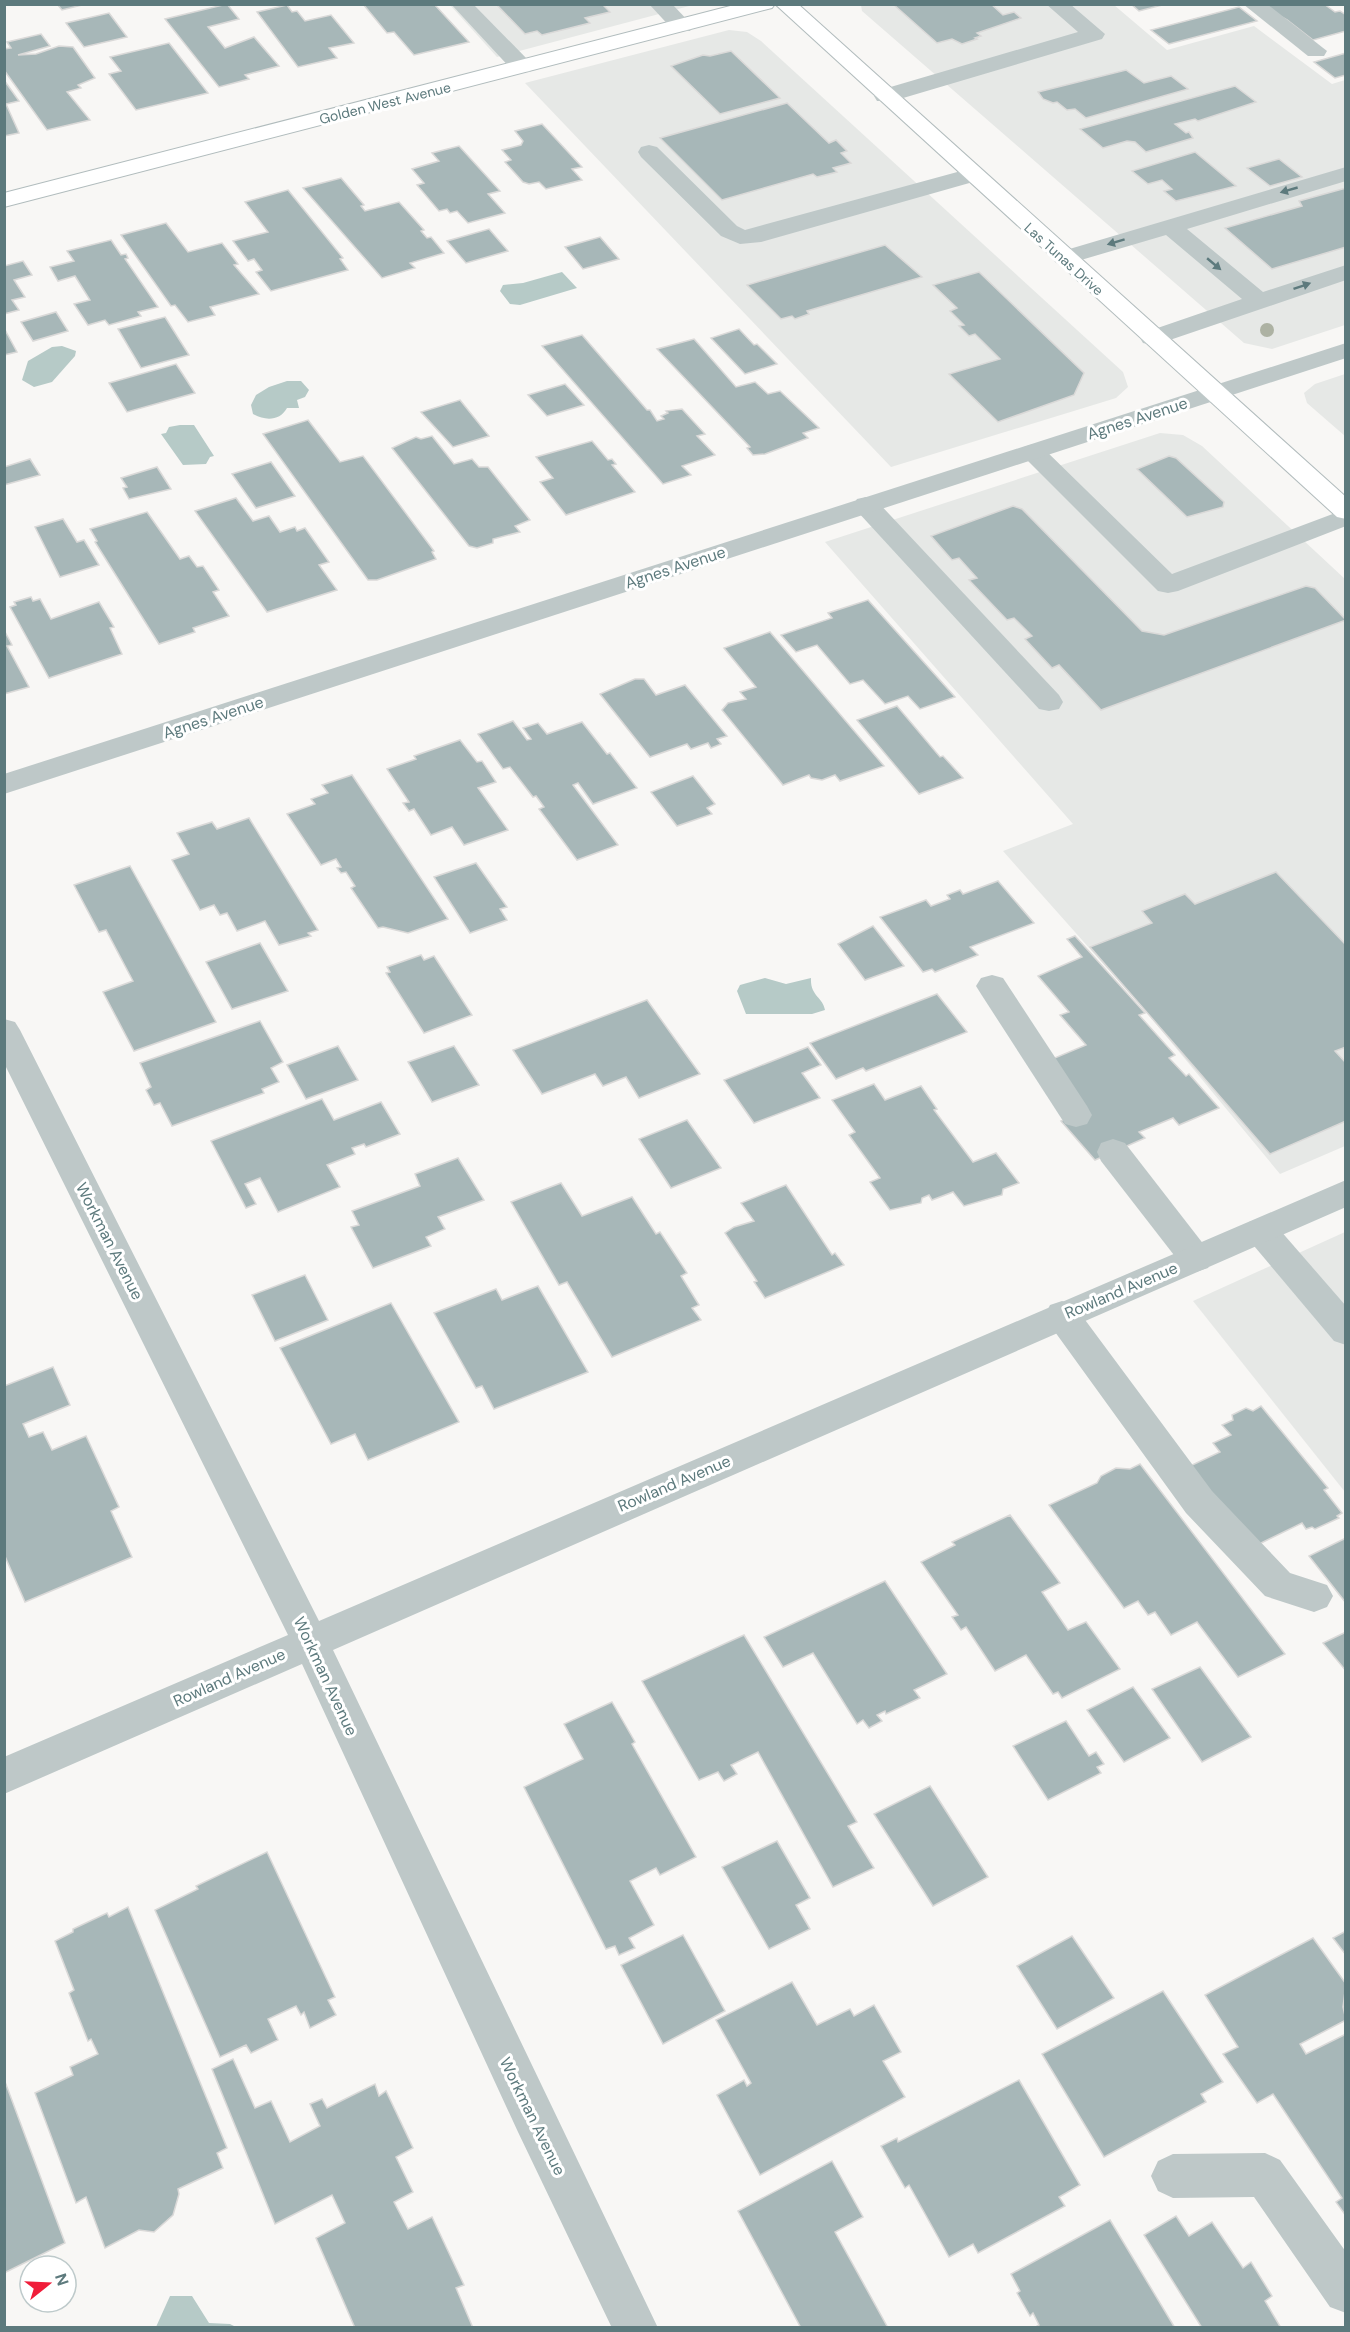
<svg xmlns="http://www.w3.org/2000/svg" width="1350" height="2332" font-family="'DM Sans',sans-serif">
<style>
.built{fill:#e6e8e6}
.water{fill:#b6cac7}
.building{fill:#a7b7b8;stroke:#dad9d8;stroke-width:1.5}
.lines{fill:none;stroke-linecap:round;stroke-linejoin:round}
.secondary-casing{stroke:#b1bcbd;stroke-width:2}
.primary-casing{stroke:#b2bcbd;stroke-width:2}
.lane{fill:#bec8c8;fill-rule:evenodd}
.street{fill:#bec8c8;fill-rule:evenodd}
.secondary{fill:#fff;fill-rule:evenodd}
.primary{fill:#fff;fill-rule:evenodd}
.tree{fill:#adb2a3}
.oneway{fill:#5d7a7d}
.labels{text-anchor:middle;stroke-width:6;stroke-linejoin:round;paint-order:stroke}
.far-street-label{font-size:14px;fill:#5d7a7d;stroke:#fff}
.street-label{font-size:16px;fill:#5d7a7d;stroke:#fff}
</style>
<rect width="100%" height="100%" fill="#f8f7f5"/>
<g class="built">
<polygon points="450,5 693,5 497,57"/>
<polygon points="861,5 1114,5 1167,50 1254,26 1332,84 1345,80 1345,325 1272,349 1244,343 862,11"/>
<polygon points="729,30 747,32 761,41 1123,372 1128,387 1116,398 891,467 525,83"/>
<polygon points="1345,374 1346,374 1345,436 1307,403 1304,393 1315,384"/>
<polygon points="1160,433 1183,435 1202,446 1345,579 1345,1146 1280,1174 1147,1013 1003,851 1073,824 825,542"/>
<polygon points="1345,1232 1345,1492 1193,1301"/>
</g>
<g class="water">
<polygon points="562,272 577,288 520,305 510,304 500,291 503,285 523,283"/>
<polygon points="62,346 76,351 75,356 52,382 34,387 22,380 28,361 52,347"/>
<path d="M301,381L309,390L305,397L297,400L299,408H287C280,421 265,421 253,414L251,405L256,395L269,387L287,381Z"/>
<polygon points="180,425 194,425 214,456 210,457 206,464 183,465 161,434 166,433 169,427"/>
<path d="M765,978L786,984L811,978C810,996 823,997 825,1010L812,1014H746L737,991L740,985Z"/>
<polygon points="170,2296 192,2296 209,2323 230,2324 236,2327 156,2327"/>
</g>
<g class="building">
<polygon points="57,4 86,4 62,10"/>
<polygon points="227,4 239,19 208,27 225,48 254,37 279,66 245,75 249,79 219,87 165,19"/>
<polygon points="363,4 434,4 469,42 414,55 394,32 387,33"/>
<polygon points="496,4 602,4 610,12 585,18 590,23 542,35 537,31 525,34"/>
<polygon points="893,4 991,4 1003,15 1014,12 1021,18 977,33 981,36 975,38 977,39 962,44 952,39 937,43"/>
<polygon points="1131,4 1166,4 1139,11"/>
<polygon points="1258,4 1324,4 1335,12 1340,11 1346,15 1346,31 1313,40 1287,20"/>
<polygon points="287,5 292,12 297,11 305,21 331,15 354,43 329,48 337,58 298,67 257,12"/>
<polygon points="1239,7 1257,21 1169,44 1151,30"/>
<polygon points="109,13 127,37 84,47 66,23"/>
<polygon points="41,34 50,46 18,55 36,54 59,46 73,47 95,78 78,85 81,88 67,92 90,120 47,130 4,70 4,49 11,48 7,42"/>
<polygon points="169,43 208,93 136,110 109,74 121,71 110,57"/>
<polygon points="731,51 780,98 720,114 671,66 703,55 710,56"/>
<polygon points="1346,53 1346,75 1335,78 1314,62"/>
<polygon points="1126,70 1144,83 1171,76 1188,89 1086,118 1075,109 1067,110 1057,102 1053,103 1043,99 1038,92"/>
<polygon points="4,80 19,101 6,104 19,133 4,136"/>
<polygon points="1235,86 1256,102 1198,121 1195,119 1175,124 1186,133 1189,132 1193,138 1146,152 1135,142 1127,141 1103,148 1080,129"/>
<polygon points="787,103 829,143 836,140 847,151 841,153 851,163 833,168 837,172 817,177 813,174 722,200 660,138"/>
<polygon points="542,124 582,167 572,169 582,180 546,189 539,182 529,184 523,182 505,162 511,160 502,150 521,145 523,141 515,131"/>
<polygon points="459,146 500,191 488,194 505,213 468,223 457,211 450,213 447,209 439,211 417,185 424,183 412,169 439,161 432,153"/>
<polygon points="1195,152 1236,186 1176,201 1164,191 1172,189 1162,180 1148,184 1132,171"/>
<polygon points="1279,159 1302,177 1270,186 1247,168"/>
<polygon points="341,178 364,205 361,206 365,211 399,202 424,230 421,231 427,238 431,237 444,253 410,263 415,268 382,278 303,188"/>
<polygon points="1346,188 1346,247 1272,269 1225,228 1302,206 1299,201"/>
<polygon points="288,190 343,258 340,259 348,270 271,291 256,272 262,270 254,259 248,261 233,241 268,232 245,202"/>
<polygon points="166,223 188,252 222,243 238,264 234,265 259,294 210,307 215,315 188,322 175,305 171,306 121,235"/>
<polygon points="489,229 508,251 466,263 447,241"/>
<polygon points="600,237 619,259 583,269 565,247"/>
<polygon points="111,240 121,255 126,254 128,258 125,259 158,307 138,312 141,316 109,325 105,320 88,325 74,304 90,300 75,276 58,281 50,267 74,261 67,251"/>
<polygon points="885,245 922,277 807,311 809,314 795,319 792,316 781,319 747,285"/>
<polygon points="23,261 32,275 14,280 25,297 12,300 19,310 4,314 4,266"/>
<polygon points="979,272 1084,373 1074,395 998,422 949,374 1000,359 975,334 969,336 959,326 964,325 950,311 957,308 933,285"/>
<polygon points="56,312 68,331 33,341 21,322"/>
<polygon points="165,317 189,355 141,368 118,329"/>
<polygon points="4,328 17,352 4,355"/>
<polygon points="739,329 754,345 757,344 777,364 745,374 711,338"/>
<polygon points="582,335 647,410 650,410 657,421 664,419 661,416 668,413 666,411 682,409 705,434 697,436 715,455 682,466 691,475 663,484 542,346"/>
<polygon points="694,339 736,387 755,382 768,394 780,391 819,428 803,433 808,438 765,454 753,455 747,448 750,447 657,349"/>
<polygon points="176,364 195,393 127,412 109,383"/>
<polygon points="565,384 584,405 547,416 528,395"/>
<polygon points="460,400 489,436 453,447 421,412"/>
<polygon points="308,420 340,462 363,456 434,551 432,552 436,559 377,580 368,580 263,434"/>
<polygon points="432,436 454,464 472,459 479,467 488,467 530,520 515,526 520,532 493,539 493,543 477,548 469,546 392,448 416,437 421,439"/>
<polygon points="592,441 608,460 612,459 616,464 612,465 635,492 566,515 540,482 553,478 536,457"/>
<polygon points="1169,456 1176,458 1224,502 1223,507 1187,517 1137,469"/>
<polygon points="30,459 40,475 4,485 4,467"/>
<polygon points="271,462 295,496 256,508 232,474"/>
<polygon points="157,467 171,489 129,499 123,488 127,487 121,478"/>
<polygon points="236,498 253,521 269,516 280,532 295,527 297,531 305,528 329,562 319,565 337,590 267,612 195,511"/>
<polygon points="1013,506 1022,509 1142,631 1164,635 1306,586 1315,588 1346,620 1101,710 1059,665 1052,668 1025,639 1032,636 1014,618 1007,620 969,580 977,578 959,558 952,560 931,536"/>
<polygon points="147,512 180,559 189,556 197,567 203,566 219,590 213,592 229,616 193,628 195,632 159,644 95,542 97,541 90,529"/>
<polygon points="63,519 77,542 84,540 99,565 60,577 35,527"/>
<polygon points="31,597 33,601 40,599 51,619 99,602 114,627 110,628 122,654 49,678 10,607 16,605 14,602"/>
<polygon points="868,600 955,697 920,709 908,696 885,704 863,680 850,684 817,645 796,652 781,635 832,618 828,613"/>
<polygon points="4,630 12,645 7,646 29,687 4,694"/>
<polygon points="770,632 884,766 840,781 835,775 822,780 811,778 809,775 783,785 722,710 728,703 746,699 740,692 756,687 724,648"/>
<polygon points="635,679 644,679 656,695 685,685 727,736 717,739 721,744 711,748 708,743 691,749 687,744 650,757 600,694"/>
<polygon points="897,706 940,757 943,756 963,778 919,794 857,720"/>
<polygon points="513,721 527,740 531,739 523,728 538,723 547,734 582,722 607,754 610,753 637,788 593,804 578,783 573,785 618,845 577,860 539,809 544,807 536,796 533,797 510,767 503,769 478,734"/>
<polygon points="460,740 477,762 482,761 496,782 478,788 508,830 464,845 452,827 431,835 414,809 409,811 403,803 409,802 387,769 416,759 414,756"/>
<polygon points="352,775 448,919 408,933 383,927 378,928 351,888 355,886 346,872 341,873 337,868 341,867 336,859 321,865 287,814 315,804 311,799 328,793 322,785"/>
<polygon points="693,776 715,804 707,808 712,814 677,826 651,792"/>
<polygon points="249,818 318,930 308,933 311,936 279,945 265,921 237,931 227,913 220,915 214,905 200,910 172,860 189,854 177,833 212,822 217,829"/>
<polygon points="476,863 507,907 500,909 507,920 470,933 434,877"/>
<polygon points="130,866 216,1022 134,1051 103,992 133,981 106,930 99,932 74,885"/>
<polygon points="1276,872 1346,945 1346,1047 1335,1051 1346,1063 1346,1121 1270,1154 1090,947 1152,923 1142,911 1185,894 1195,904"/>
<polygon points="998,881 1034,923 970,947 978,955 935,972 932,969 923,972 880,917 926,900 931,906 950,899 947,895 960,890 963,894"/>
<polygon points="873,926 904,966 865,980 838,944"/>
<polygon points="1075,936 1145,1013 1139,1015 1175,1055 1169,1058 1186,1076 1189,1074 1219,1108 1179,1125 1173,1118 1139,1132 1145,1138 1095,1160 1061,1121 1076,1115 1045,1062 1086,1045 1060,1015 1069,1012 1038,976 1082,957 1067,939"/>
<polygon points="260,943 288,991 232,1009 206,962"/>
<polygon points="421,955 424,960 434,956 472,1015 424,1033 386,973 390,972 387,967"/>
<polygon points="937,994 967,1032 866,1071 863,1068 836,1079 810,1043"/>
<polygon points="647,1000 700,1074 639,1098 626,1077 603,1086 595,1074 542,1094 513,1050"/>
<polygon points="260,1021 283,1062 271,1068 279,1082 262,1089 264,1093 172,1126 160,1103 154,1105 146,1090 151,1087 140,1063"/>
<polygon points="338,1046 358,1080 306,1099 287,1065"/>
<polygon points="454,1046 479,1085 432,1102 408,1062"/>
<polygon points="808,1047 821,1065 802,1073 820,1098 754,1123 724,1080"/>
<polygon points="874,1084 885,1100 921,1086 937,1109 934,1110 973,1162 996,1153 1019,1183 1003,1189 1002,1195 964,1206 953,1192 932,1200 929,1195 922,1198 921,1203 890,1210 870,1182 880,1178 849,1135 855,1132 832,1100"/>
<polygon points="322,1099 334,1120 381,1102 400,1134 366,1147 364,1144 352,1148 355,1154 327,1165 340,1187 278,1212 260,1178 245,1184 256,1204 246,1208 211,1141"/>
<polygon points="687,1120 721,1168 671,1188 639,1139"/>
<polygon points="458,1158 484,1200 438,1217 445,1229 426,1237 431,1246 373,1268 351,1227 359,1225 352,1211 420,1186 415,1174"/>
<polygon points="561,1183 582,1216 632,1197 656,1234 660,1232 687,1273 681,1276 699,1305 692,1308 701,1320 612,1357 567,1282 559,1285 511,1202"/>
<polygon points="786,1185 832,1255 835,1253 844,1265 765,1298 754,1282 757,1281 725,1233 734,1227 754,1221 741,1203"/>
<polygon points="305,1275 328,1320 275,1341 252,1295"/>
<polygon points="538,1286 588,1372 494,1409 482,1386 476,1388 434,1313 496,1289 502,1300"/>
<polygon points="391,1303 459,1422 368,1460 355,1434 331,1444 280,1348"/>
<polygon points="53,1367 70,1405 23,1424 29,1437 43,1432 52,1450 86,1436 119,1507 111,1511 132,1557 25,1602 4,1554 4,1386"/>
<polygon points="1261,1406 1328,1488 1324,1490 1342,1513 1337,1516 1339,1518 1315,1529 1312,1527 1306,1529 1302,1523 1253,1547 1190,1466 1220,1452 1213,1443 1231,1435 1222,1425 1233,1420 1232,1415 1246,1408 1253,1411"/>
<polygon points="1140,1464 1285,1654 1238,1677 1197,1622 1171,1635 1155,1612 1148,1615 1138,1601 1124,1608 1049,1505 1097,1483 1101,1476 1116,1468 1130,1469"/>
<polygon points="1010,1515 1060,1583 1042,1592 1068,1630 1086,1622 1120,1669 1062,1698 1058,1692 1053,1694 1026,1655 995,1671 966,1627 961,1630 952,1617 958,1615 921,1562 955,1545 952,1542"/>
<polygon points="1346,1538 1346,1603 1309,1556"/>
<polygon points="885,1581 947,1674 914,1690 920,1698 886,1714 885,1711 877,1715 882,1721 869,1728 863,1720 857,1724 813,1653 783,1667 764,1637"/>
<polygon points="1346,1632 1346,1671 1323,1643"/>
<polygon points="744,1635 857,1822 848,1826 874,1868 833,1887 758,1752 731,1765 737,1774 724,1781 718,1772 699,1780 642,1681"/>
<polygon points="1200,1667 1251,1737 1202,1762 1152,1689"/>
<polygon points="1133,1687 1170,1738 1124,1762 1087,1710"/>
<polygon points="612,1702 635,1742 632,1744 696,1857 660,1875 656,1868 630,1881 654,1925 629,1938 635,1948 619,1955 615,1946 606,1949 524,1787 583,1759 564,1724"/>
<polygon points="1066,1721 1089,1756 1096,1752 1104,1764 1097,1767 1101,1773 1048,1800 1013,1746"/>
<polygon points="930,1786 988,1877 933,1906 874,1814"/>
<polygon points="777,1841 810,1898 796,1905 810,1929 769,1949 722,1867"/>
<polygon points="267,1852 335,1997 328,2000 336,2015 310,2028 304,2012 301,2015 296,2006 268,2019 278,2040 251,2053 246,2045 220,2057 155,1910 198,1889 196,1886"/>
<polygon points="128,1907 227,2148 217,2153 223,2168 178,2189 179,2194 173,2215 154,2232 139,2230 105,2248 86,2197 76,2203 35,2093 73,2075 70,2067 98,2054 91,2039 88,2041 69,1993 74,1990 55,1941 73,1932 73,1929 107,1913 109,1917"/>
<polygon points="1346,1931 1346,1955 1333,1938"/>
<polygon points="683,1935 725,2011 663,2044 621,1965"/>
<polygon points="1072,1936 1114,1998 1057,2029 1017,1966"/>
<polygon points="1313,1938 1346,1984 1343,2007 1346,2020 1300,2044 1306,2054 1346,2034 1346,2216 1336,2202 1342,2198 1273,2094 1257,2103 1223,2054 1238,2047 1205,1995"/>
<polygon points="792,1982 817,2025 850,2009 854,2016 874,2005 901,2052 883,2061 905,2097 760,2175 717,2095 744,2080 747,2086 751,2083 716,2020"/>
<polygon points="1163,1991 1223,2082 1201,2094 1206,2102 1104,2157 1042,2054"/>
<polygon points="233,2059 255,2108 271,2101 290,2142 320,2126 310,2104 322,2099 327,2108 375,2084 379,2096 386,2091 413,2148 396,2157 413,2192 394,2202 408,2229 432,2217 464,2285 456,2288 473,2328 355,2328 316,2238 345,2223 332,2195 275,2224 212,2069"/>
<polygon points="4,2079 65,2243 4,2273"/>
<polygon points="1019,2080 1080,2185 1059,2197 1065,2206 978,2253 973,2244 949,2257 909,2185 905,2188 881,2146 897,2138 898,2142"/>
<polygon points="832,2161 863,2217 835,2232 888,2328 801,2328 738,2211"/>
<polygon points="1176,2216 1189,2236 1212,2222 1243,2268 1251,2262 1272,2296 1265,2301 1281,2328 1202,2328 1144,2235"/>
<polygon points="1110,2220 1175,2328 1034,2328 1039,2325 1033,2313 1030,2316 1017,2293 1020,2291 1011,2274"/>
</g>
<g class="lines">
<g class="secondary-casing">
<polygon id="secondary" points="738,4 775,4 772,8 4,207 4,193"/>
</g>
<g class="primary-casing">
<polygon id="primary" points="775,4 798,4 1346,497 1346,519 1337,517"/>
</g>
<g class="lane">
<polygon points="451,4 473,4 530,62 533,67 530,72 514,72"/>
<polygon points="649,4 672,4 693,26 690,31 674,31"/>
<polygon points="1046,4 1070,4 1105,34 1102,39 893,101 877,101 874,96 877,91 1078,32"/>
<polygon points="1243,4 1267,4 1327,51 1324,56 1308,56"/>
<polygon points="649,145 657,147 737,226 745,230 972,168 980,170 983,175 980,180 761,242 740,244 721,236 641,157 638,152 641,147"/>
<polygon points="1346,167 1346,181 1187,229 1263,292 1346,265 1346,280 1161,343 1152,345 1143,343 1140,338 1143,333 1242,299 1166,235 1064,265 1056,263 1052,258 1056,253"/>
<polygon points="1033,444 1042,447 1172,574 1346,509 1346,526 1178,591 1168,593 1158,591 1024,457 1020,452 1024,447"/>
<polygon points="866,497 875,499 1059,695 1063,702 1059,709 1049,711 1039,709 857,511 853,505 857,499"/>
<polygon points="992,975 1003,978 1087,1106 1092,1115 1087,1124 1076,1127 1065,1124 981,994 976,986 981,978"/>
<polygon points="1113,1139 1125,1143 1208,1250 1213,1259 1208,1268 1196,1272 1184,1268 1101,1161 1097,1152 1101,1143"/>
<polygon points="1261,1218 1273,1222 1346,1306 1346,1345 1334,1341 1249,1240 1244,1231 1249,1222"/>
<polygon points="1062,1301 1074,1305 1212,1491 1290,1573 1327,1585 1333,1596 1327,1607 1314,1612 1265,1596 1186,1513 1050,1325 1045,1315 1050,1305"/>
<polygon points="1265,2153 1280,2160 1346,2252 1346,2313 1330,2307 1254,2197 1173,2198 1158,2191 1151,2176 1158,2161 1173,2154"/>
</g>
<g class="street">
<polygon points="1346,343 1346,358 4,794 4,774"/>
<polygon points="4,1019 15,1022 20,1030 319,1621 1346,1180 1346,1207 333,1650 658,2328 612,2328 518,2132 302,1664 4,1794 4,1757 288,1635 4,1063"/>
</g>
<use href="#secondary" class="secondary"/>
<use href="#primary" class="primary"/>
</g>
<circle class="tree" cx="1267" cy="330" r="7"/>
<defs><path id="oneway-solid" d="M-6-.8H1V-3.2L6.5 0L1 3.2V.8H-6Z" transform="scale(1.5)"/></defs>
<g class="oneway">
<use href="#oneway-solid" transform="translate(1289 190) rotate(164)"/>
<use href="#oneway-solid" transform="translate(1116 242) rotate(163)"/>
<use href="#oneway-solid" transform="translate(1214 264) rotate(40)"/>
<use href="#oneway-solid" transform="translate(1302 286) rotate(-19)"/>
</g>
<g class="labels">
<g class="far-street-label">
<text transform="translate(385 103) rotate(-14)" y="5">Golden West Avenue</text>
<text transform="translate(1064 259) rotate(42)" y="5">Las Tunas Drive</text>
</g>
<g class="street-label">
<text transform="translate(1137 418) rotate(-18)" y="6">Agnes Avenue</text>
<text transform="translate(675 567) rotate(-18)" y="6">Agnes Avenue</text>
<text transform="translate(213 717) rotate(-18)" y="6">Agnes Avenue</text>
<text transform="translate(110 1241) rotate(63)" y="6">Workman Avenue</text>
<text transform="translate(1121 1290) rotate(-23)" y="6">Rowland Avenue</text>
<text transform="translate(674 1483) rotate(-23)" y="6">Rowland Avenue</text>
<text transform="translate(326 1676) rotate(65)" y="6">Workman Avenue</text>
<text transform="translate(229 1677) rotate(-24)" y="6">Rowland Avenue</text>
<text transform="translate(533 2116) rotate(64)" y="6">Workman Avenue</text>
</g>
</g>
<rect width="1350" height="2332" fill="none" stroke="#5d7a7d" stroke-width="12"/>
<g transform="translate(48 2284) rotate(72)"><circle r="28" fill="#ffffff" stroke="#becacb" stroke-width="1.5"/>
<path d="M0-4.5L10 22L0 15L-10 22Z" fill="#f01d3a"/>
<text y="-9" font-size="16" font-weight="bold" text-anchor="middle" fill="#5d7a7d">N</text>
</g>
</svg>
